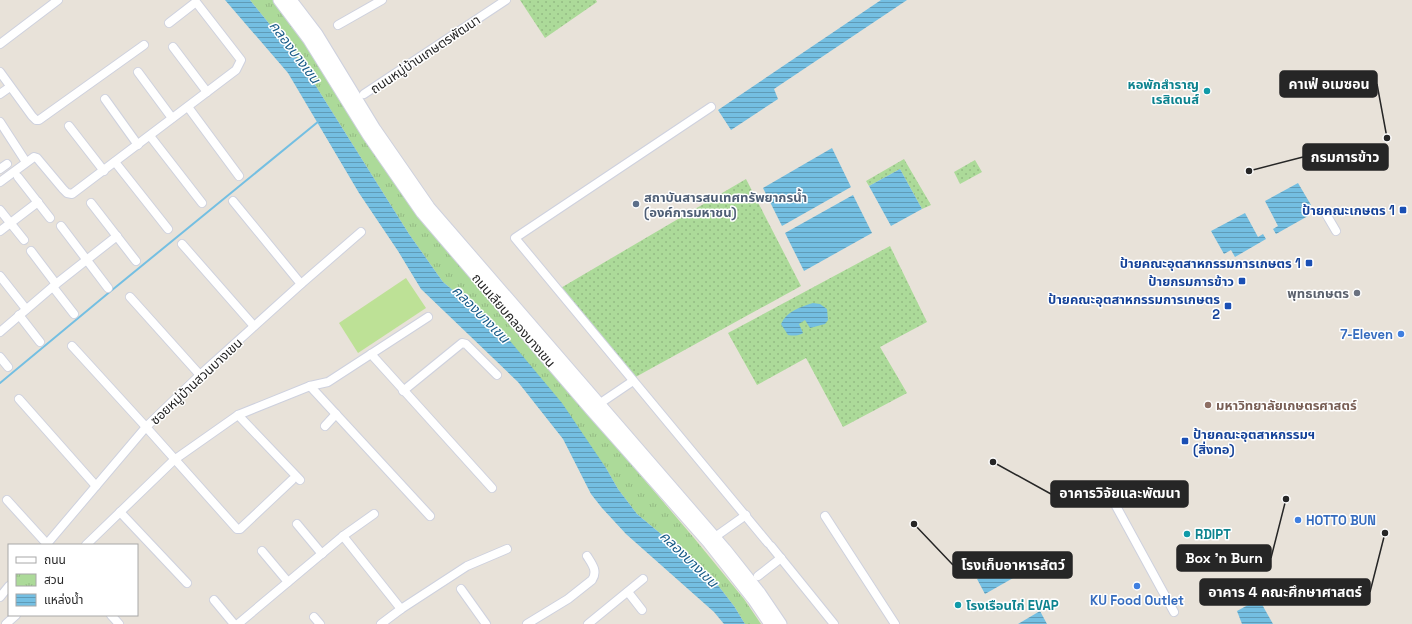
<svg xmlns="http://www.w3.org/2000/svg" width="1412" height="624" font-family="'Space Grotesk','Noto Sans Thai',sans-serif">
<style>
.grass{fill:url(#grass-dots)}
.park{fill:url(#park-tufts)}
.pitch{fill:#bde196}
.water{fill:url(#water-rules)}
.lines{fill:none;stroke-linecap:round;stroke-linejoin:round}
.stream{stroke:#74bfe2;stroke-width:2}
.minor-casing{stroke:#ced1de;stroke-width:10}
.secondary-casing{stroke:#ced1de;stroke-width:13}
.minor{stroke:#fff;stroke-width:8}
.secondary{stroke:#fff;stroke-width:11}
.culture-dot{fill:#0f9aa8;stroke:#fff;stroke-width:1.5}
.service-dot{fill:#5c6f8a;stroke:#fff;stroke-width:1.5}
.transit-dot{fill:#1a4fb4;stroke:#fff;stroke-width:1.5}
.worship-dot{fill:#6b7280;stroke:#fff;stroke-width:1.5}
.shop-dot{fill:#3f7fe0;stroke:#fff;stroke-width:1.5}
.education-dot{fill:#8d6e63;stroke:#fff;stroke-width:1.5}
.labels{text-anchor:middle;stroke-width:3;stroke-linejoin:round;paint-order:stroke}
.street-label{font-size:13px;fill:#262626;stroke:#fff}
.culture-label{font-size:13px;font-weight:bold;fill:#0d838f;stroke:#fff;text-anchor:start}
.service-label{font-size:13px;font-weight:bold;fill:#4e5e75;stroke:#fff;text-anchor:start}
.transit-label{font-size:13px;font-weight:bold;fill:#164399;stroke:#fff;text-anchor:end}
.worship-label{font-size:13px;font-weight:bold;fill:#5b616d;stroke:#fff;text-anchor:end}
.shop-label{font-size:13px;font-weight:bold;fill:#366cbe;stroke:#fff;text-anchor:end}
.education-label{font-size:13px;font-weight:bold;fill:#785e54;stroke:#fff;text-anchor:start}
.water-label{font-size:14px;font-style:italic;fill:#195c88;stroke:#fff}
.leader{fill:none;stroke:#262626;stroke-width:1.5}
.callout-dot{fill:#262626;stroke:#fff;stroke-width:1.5}
.callout{fill:#262626;stroke:#262626;stroke-width:1.5}
.callout-label{font-size:14px;text-anchor:middle;font-weight:bold;fill:#fff}
</style>
<defs>
<pattern id="grass-dots" width="8" height="8" patternUnits="userSpaceOnUse"><rect width="8" height="8" fill="#acda99"/><path d="M2 2h.1M6 6h.1" fill="none" stroke="#94bb84" stroke-width="1.8" stroke-linecap="round"/></pattern>
<pattern id="park-tufts" width="24" height="20" patternUnits="userSpaceOnUse"><rect width="24" height="20" fill="#acda99"/><path d="M3 7l-1-3M5 7V3M7 7l1-3M15 17l-1-3M17 17v-4M19 17l1-3" fill="none" stroke="#94bb84"/></pattern>
<pattern id="water-rules" width="6" height="5" patternUnits="userSpaceOnUse"><rect width="6" height="5" fill="#74bfe2"/><path d="M0 2.5h6" fill="none" stroke="#5f9bb7"/></pattern>
</defs>
<rect width="100%" height="100%" fill="#e8e2d9"/>
<g class="grass">
<polygon points="520,0 596,0 597,2 545,38"/>
<polygon points="904,159 931,205 922,209 900,169 869,186 866,181"/>
<polygon points="975,160 982,172 960,184 954,172"/>
<polygon points="746,179 801,286 632,379 559,289"/>
<polygon points="890,246 927,322 880,347 907,393 843,427 806,358 757,385 728,333"/>
</g>
<polygon class="park" points="250,0 273,0 305,40 543,361 694,538 744,599 761,624 745,624 734,606 710,575 637,514 618,489 606,468 500,329 443,282 409,234 302,64"/>
<polygon class="pitch" points="406,278 426,308 358,353 339,323"/>
<g class="water">
<polygon points="225,0 250,0 302,64 409,234 443,282 500,329 562,403 606,468 618,489 637,514 710,575 734,606 745,624 724,624 714,612 626,534 602,508 591,494 563,439 518,382 421,289 398,251 359,193 288,73"/>
<polygon points="881,0 907,0 774,89 778,99 731,130 718,110"/>
<polygon points="832,148 851,187 782,226 763,188"/>
<polygon points="900,169 922,209 891,226 869,186"/>
<polygon points="1298,183 1311,205 1304,209 1308,216 1276,234 1273,229 1278,226 1265,201"/>
<polygon points="853,195 872,233 804,271 785,233"/>
<polygon points="1245,213 1258,237 1263,234 1266,239 1235,257 1231,250 1224,254 1211,231"/>
<path d="M813,303L820,304L827,309L828,320L825,324L810,328L805,320L799,324L803,333C798,336 794,336 788,335L781,324C787,311 800,307 813,303Z"/>
<polygon points="1012,559 1020,574 985,594 977,579"/>
<polygon points="1259,599 1273,624 1242,624 1237,611"/>
<polygon points="1040,611 1047,624 1018,624"/>
</g>
<g class="lines">
<polyline class="stream" points="0,383 106,295 319,121"/>
<g class="minor-casing">
<g id="minor">
<polyline points="338,25 382,0"/>
<polyline points="0,44 58,0"/>
<polyline points="173,47 207,92"/>
<polyline points="0,72 32,116 36,120 39,120 144,45"/>
<polyline points="138,72 172,118"/>
<polyline points="0,94 10,87"/>
<polyline points="364,94 506,0"/>
<polyline points="105,99 138,145"/>
<polyline points="188,107 239,176"/>
<polyline points="711,107 515,238 768,543"/>
<polyline points="0,122 26,162"/>
<polyline points="69,126 104,171"/>
<polyline points="150,136 202,203"/>
<polyline points="115,162 168,229"/>
<polyline points="0,169 7,164"/>
<polyline points="18,177 50,218"/>
<polyline points="0,182 34,157 37,158 63,189 67,193 72,194 236,70 241,60 196,2 169,23"/>
<polyline points="233,201 301,284"/>
<polyline points="91,203 136,261"/>
<polyline points="0,210 24,240"/>
<polyline points="1326,214 1336,231"/>
<polyline points="61,226 108,288"/>
<polyline points="0,231 38,202"/>
<polyline points="182,244 254,326"/>
<polyline points="31,251 56,284"/>
<polyline points="0,276 26,309"/>
<polyline points="53,287 74,314"/>
<polyline points="130,297 200,375"/>
<polyline points="19,315 40,342"/>
<polyline points="0,332 56,284 117,236"/>
<polyline points="72,346 146,427 237,529 240,529 292,480"/>
<polyline points="371,354 492,488"/>
<polyline points="0,357 8,367"/>
<polyline points="310,386 430,516"/>
<polyline points="403,391 462,343 466,344 497,375"/>
<polyline points="19,399 96,486"/>
<polyline points="599,404 633,381"/>
<polyline points="238,415 300,480"/>
<polyline points="325,426 336,414"/>
<polyline points="7,500 47,544"/>
<polyline points="1116,506 1174,612"/>
<polyline points="120,512 187,583"/>
<polyline points="825,516 895,624"/>
<polyline points="297,524 322,554"/>
<polyline points="343,536 401,609"/>
<polyline points="715,537 746,515"/>
<polyline points="46,545 146,427 200,375 301,284 361,232"/>
<polyline points="86,545 174,460 238,415 310,386 328,382 428,317"/>
<polyline points="771,546 834,624"/>
<polyline points="262,551 288,582"/>
<polyline points="758,576 781,558"/>
<polyline points="461,589 486,624"/>
<polyline points="628,592 642,610"/>
<polyline points="0,597 9,586"/>
<polyline points="214,600 234,624"/>
<polyline points="111,615 119,624"/>
<polyline points="314,617 320,624"/>
<polyline points="6,624 16,615"/>
<polyline points="238,624 343,536 374,514"/>
<polyline points="381,624 401,609 467,566 507,549"/>
<path d="M527,624L568,599L592,580C598,571 592,564 587,556"/>
<polyline points="588,624 643,579"/>
</g>
</g>
<g class="secondary-casing">
<g id="secondary">
<polyline points="279,0 309,40 368,135 422,213 591,410 708,542 753,599 770,624"/>
<polyline points="291,0 317,34 375,129 429,207 725,549 760,593 781,624"/>
</g>
</g>
<use href="#minor" class="minor"/>
<use href="#secondary" class="secondary"/>
</g>
<g class="culture-dot">
<circle cx="1207" cy="91" r="4"/>
<circle cx="1187" cy="534" r="4"/>
<circle cx="958" cy="605" r="4"/>
</g>
<circle class="service-dot" cx="636" cy="204" r="4"/>
<g class="transit-dot">
<rect x="1399" y="206" width="8" height="8" rx="2"/>
<rect x="1305" y="259" width="8" height="8" rx="2"/>
<rect x="1238" y="277" width="8" height="8" rx="2"/>
<rect x="1224" y="302" width="8" height="8" rx="2"/>
<rect x="1181" y="437" width="8" height="8" rx="2"/>
</g>
<circle class="worship-dot" cx="1357" cy="293" r="4"/>
<g class="shop-dot">
<circle cx="1401" cy="334" r="4"/>
<circle cx="1298" cy="520" r="4"/>
<circle cx="1137" cy="586" r="4"/>
</g>
<circle class="education-dot" cx="1208" cy="405" r="4"/>
<g class="labels">
<g class="street-label">
<text transform="translate(425 54) rotate(-34)" y="5">ถนนหมู่บ้านเกษตรพัฒนา</text>
<text transform="translate(514 320) rotate(49)" y="5">ถนนเลียบคลองบางเขน</text>
<text transform="translate(196 381) rotate(-43)" y="5">ซอยหมู่บ้านสวนบางเขน</text>
</g>
<g class="culture-label">
<text x="1199" y="89" text-anchor="end">หอพักสำราญ<tspan x="1199" dy="15">เรสิเดนส์</tspan></text>
<text x="1195" y="539">RDIPT</text>
<text x="966" y="610">โรงเรือนไก่ EVAP</text>
</g>
<g class="service-label">
<text x="644" y="202">สถาบันสารสนเทศทรัพยากรน้ำ<tspan x="644" dy="15">(องค์การมหาชน)</tspan></text>
</g>
<g class="transit-label">
<text x="1395" y="215">ป้ายคณะเกษตร 1</text>
<text x="1301" y="268">ป้ายคณะอุตสาหกรรมการเกษตร 1</text>
<text x="1234" y="286">ป้ายกรมการข้าว</text>
<text x="1220" y="304">ป้ายคณะอุตสาหกรรมการเกษตร<tspan x="1220" dy="15">2</tspan></text>
<text x="1193" y="439" text-anchor="start">ป้ายคณะอุตสาหกรรมฯ<tspan x="1193" dy="15">(สิ่งทอ)</tspan></text>
</g>
<g class="worship-label">
<text x="1349" y="298">พุทธเกษตร</text>
</g>
<g class="shop-label">
<text x="1393" y="339">7-Eleven</text>
<text x="1306" y="525" text-anchor="start">HOTTO BUN</text>
<text x="1137" y="605" text-anchor="middle">KU Food Outlet</text>
</g>
<g class="education-label">
<text x="1216" y="410">มหาวิทยาลัยเกษตรศาสตร์</text>
</g>
<g class="water-label">
<text transform="translate(295 52) rotate(53)" y="5">คลองบางเขน</text>
<text transform="translate(481 314) rotate(45)" y="5">คลองบางเขน</text>
<text transform="translate(689 559) rotate(44)" y="5">คลองบางเขน</text>
</g>
</g>
<path class="leader" d="M1387 138L1377 84M1249 171L1303 157M993 462L1051 494M1286 499L1271 558M914 524L953 565M1385 533L1370 592"/>
<g class="callout-dot">
<circle cx="1387" cy="138" r="4"/>
<circle cx="1249" cy="171" r="4"/>
<circle cx="993" cy="462" r="4"/>
<circle cx="1286" cy="499" r="4"/>
<circle cx="914" cy="524" r="4"/>
<circle cx="1385" cy="533" r="4"/>
</g>
<g class="callout">
<rect x="1280" y="71" width="97" height="26" rx="4"/>
<rect x="1303" y="144" width="85" height="26" rx="4"/>
<rect x="1051" y="481" width="137" height="26" rx="4"/>
<rect x="1177" y="545" width="94" height="26" rx="4"/>
<rect x="953" y="552" width="119" height="26" rx="4"/>
<rect x="1200" y="579" width="170" height="26" rx="4"/>
</g>
<g class="callout-label">
<text x="1329" y="89">คาเฟ่ อเมซอน</text>
<text x="1345" y="162">กรมการข้าว</text>
<text x="1120" y="498">อาคารวิจัยและพัฒนา</text>
<text x="1224" y="563">Box 'n Burn</text>
<text x="1013" y="570">โรงเก็บอาหารสัตว์</text>
<text x="1285" y="597">อาคาร 4 คณะศึกษาศาสตร์</text>
</g>
<rect x="8" y="544" width="130" height="72" fill="#ffffff" stroke="#a8a8a8"/>
<rect x="16" y="557" width="20" height="6" fill="#ffffff" stroke="#a8a8a8"/>
<text x="44" y="564" font-size="12" fill="#262626">ถนน</text>
<rect x="16" y="574" width="20" height="12" fill="url(#park-tufts)" stroke="#a8a8a8"/>
<text x="44" y="584" font-size="12" fill="#262626">สวน</text>
<rect x="16" y="594" width="20" height="12" fill="url(#water-rules)" stroke="#a8a8a8"/>
<text x="44" y="604" font-size="12" fill="#262626">แหล่งน้ำ</text>
</svg>
